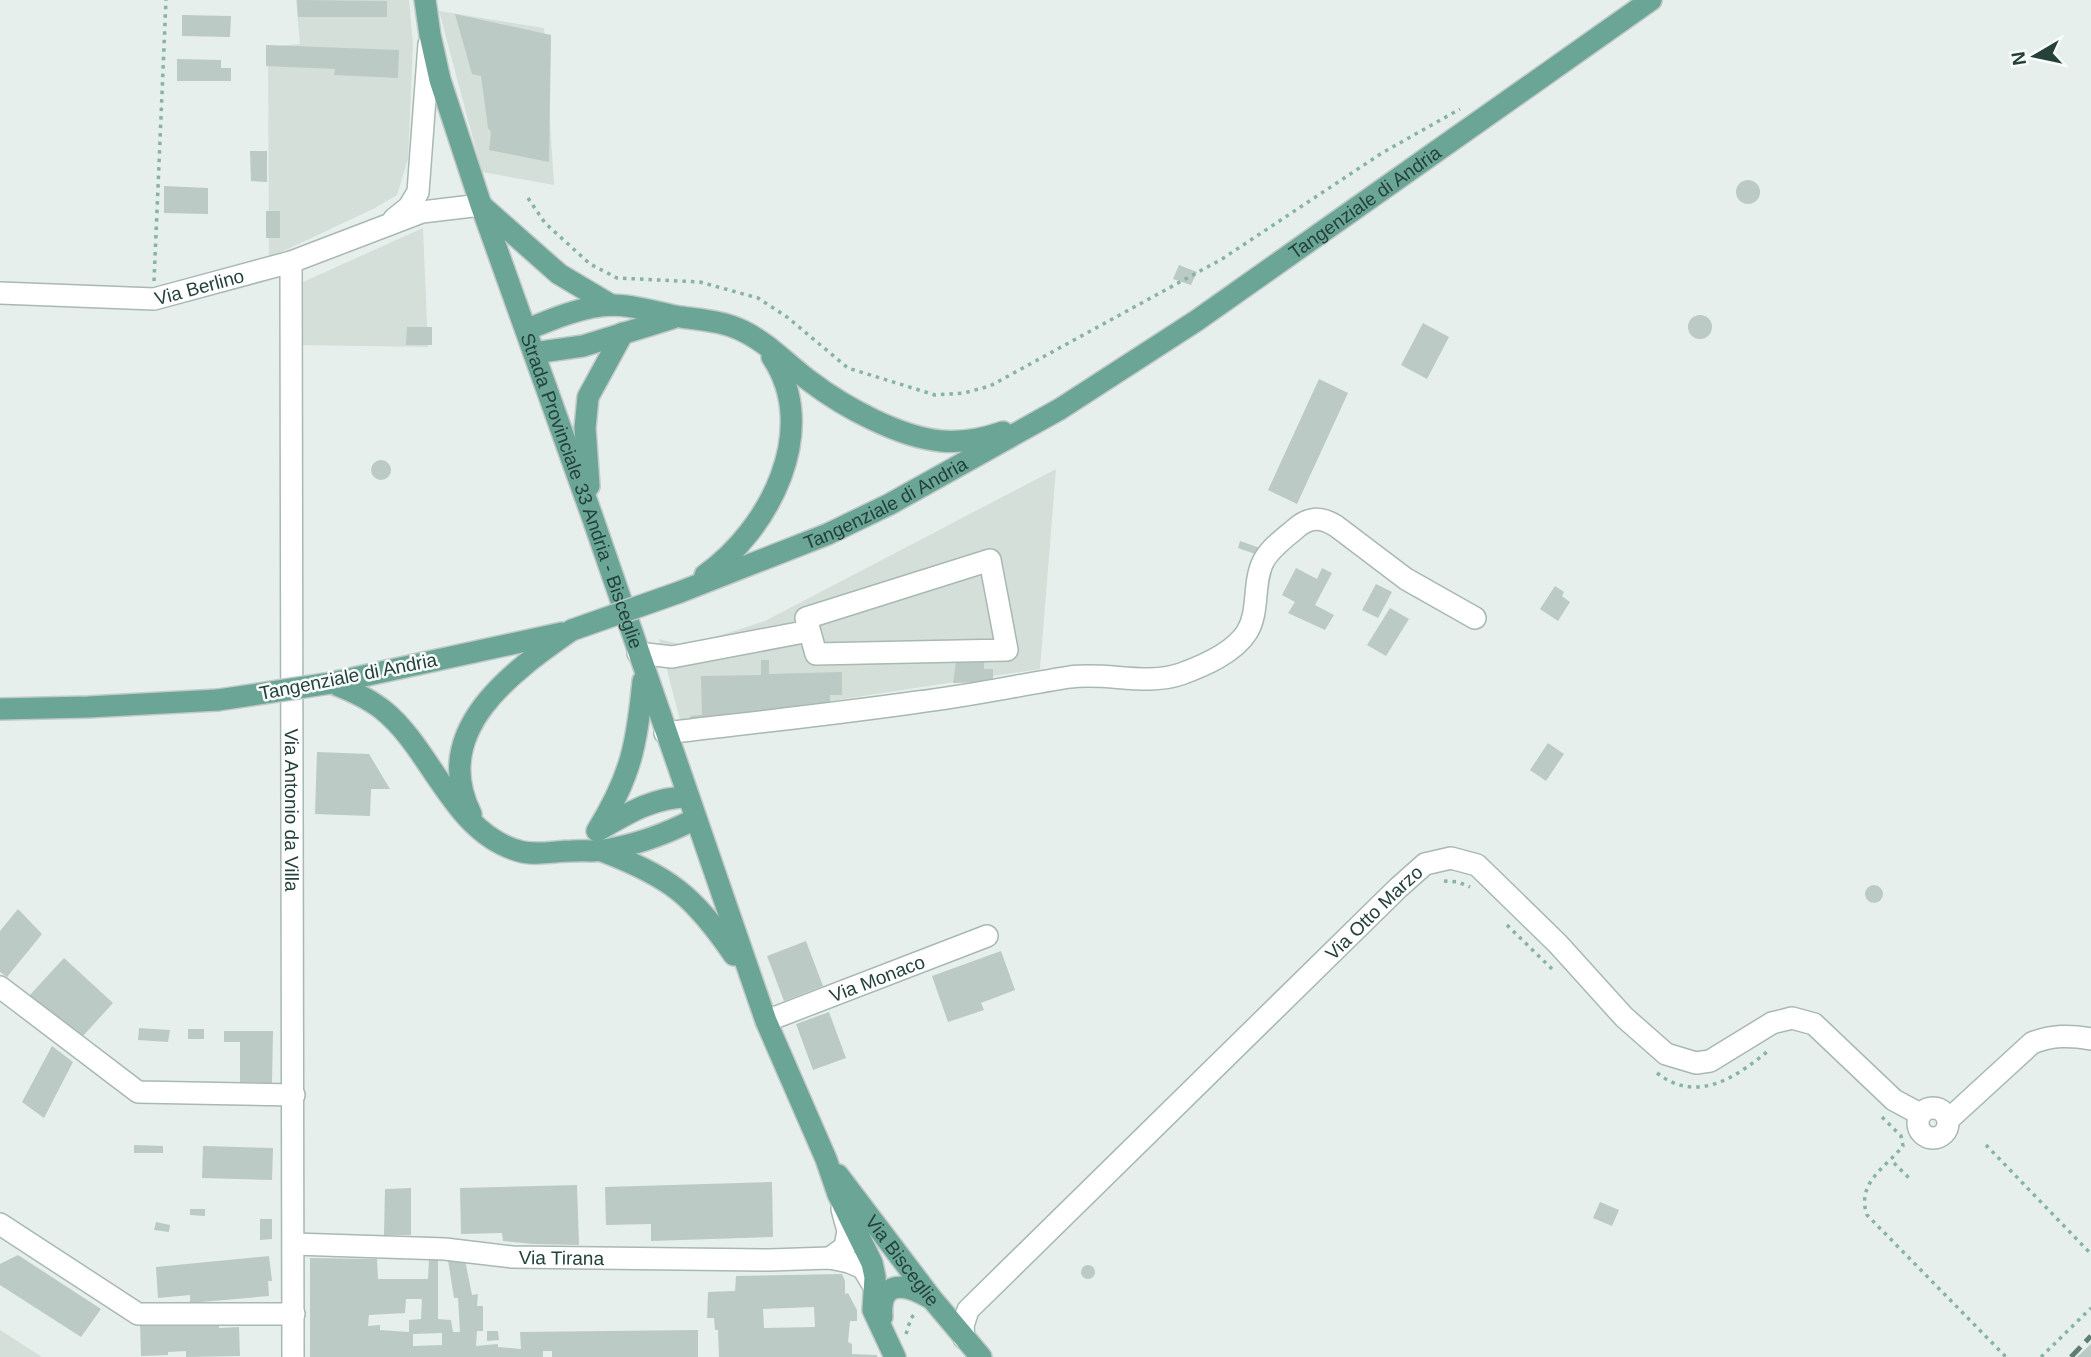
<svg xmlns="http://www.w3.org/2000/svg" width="2091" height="1357" font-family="Arial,sans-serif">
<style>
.built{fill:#d4dfda}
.building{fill:#bbcac4;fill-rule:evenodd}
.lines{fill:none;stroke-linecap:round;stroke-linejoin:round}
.minor-casing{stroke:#a8b8b2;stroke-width:24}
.major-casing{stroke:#c2cac8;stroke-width:24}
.path{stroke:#86b3a5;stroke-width:3.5;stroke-dasharray:3.5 5;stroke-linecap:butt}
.minor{stroke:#fff;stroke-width:21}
.major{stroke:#6aa596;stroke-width:21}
.rail{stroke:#5f7d75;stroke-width:5;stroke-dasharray:14 7;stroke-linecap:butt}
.major-bridge-casing{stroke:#c2cac8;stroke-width:24;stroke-linecap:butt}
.major-bridge{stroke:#6aa596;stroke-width:21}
.labels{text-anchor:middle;stroke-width:5;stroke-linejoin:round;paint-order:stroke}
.street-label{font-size:19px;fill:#24423a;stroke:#f7fbf9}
</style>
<rect width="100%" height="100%" fill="#e6efeb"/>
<g class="built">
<polygon points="296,0 409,0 413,44 408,159 397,195 375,208 269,258 268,47 300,44"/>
<polygon points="439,11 544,28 554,185 482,172"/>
<polygon points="423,228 428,347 300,345 303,282"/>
<polygon points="1056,469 1040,669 681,724 659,639 688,646 765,621"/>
<polygon points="0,1330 42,1357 0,1357"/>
</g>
<g class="building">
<polygon points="297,0 387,1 387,17 298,17"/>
<polygon points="455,14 551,35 549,162 489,150 491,132 488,128 481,76 472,74"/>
<polygon points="182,15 231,16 230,37 182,36"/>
<polygon points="266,45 399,50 398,78 334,75 335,69 266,66"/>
<polygon points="177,59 221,60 221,68 231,68 231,81 177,81"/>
<polygon points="250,151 267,151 267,182 251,181"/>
<circle cx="1748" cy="192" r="12"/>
<polygon points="164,186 208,188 208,214 164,213"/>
<rect x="266" y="211" width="14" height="27"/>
<polygon points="1179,265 1197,272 1191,285 1173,279"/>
<circle cx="1700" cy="327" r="12"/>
<polygon points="1423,323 1449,337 1427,379 1401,365"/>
<polygon points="407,327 432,327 432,345 406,345"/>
<polygon points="1319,379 1348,393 1297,504 1268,490"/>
<circle cx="381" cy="470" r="10"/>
<polygon points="1240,541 1260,548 1258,555 1238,548"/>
<polygon points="1296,568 1317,579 1322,568 1332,573 1315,605 1334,615 1325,630 1288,613 1295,602 1282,595"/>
<polygon points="1376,584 1392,592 1378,618 1362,610"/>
<polygon points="1555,586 1564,592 1562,596 1570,602 1558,621 1540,609"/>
<polygon points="1390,608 1409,619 1386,656 1367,645"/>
<polygon points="761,660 769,660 769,674 842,672 842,695 830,695 830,706 773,714 723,715 723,721 691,725 690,716 702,715 701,676 761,675"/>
<polygon points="984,660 984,669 993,669 993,682 953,683 956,661"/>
<polygon points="1548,743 1564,754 1546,781 1530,770"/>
<polygon points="317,752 369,754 390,789 371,789 370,816 315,814"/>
<circle cx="1874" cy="894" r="9"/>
<polygon points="18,909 42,934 7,977 0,972 0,931"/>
<polygon points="806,941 823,986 784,1001 767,956"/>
<polygon points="1001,951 1015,990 981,1003 984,1010 948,1022 932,976"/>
<polygon points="64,958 113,1003 83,1036 29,996"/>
<polygon points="829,1012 846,1058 813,1070 796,1024"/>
<polygon points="139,1028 170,1030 168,1042 138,1040"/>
<rect x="188" y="1029" width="16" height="10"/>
<polygon points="224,1031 273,1031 272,1083 240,1082 240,1042 224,1042"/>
<polygon points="52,1046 73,1062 44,1118 22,1102"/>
<polygon points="134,1145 163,1146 163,1153 134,1153"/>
<polygon points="203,1146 273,1148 272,1180 202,1178"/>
<polygon points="772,1182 773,1237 651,1241 651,1224 606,1225 605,1187"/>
<polygon points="577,1185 579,1245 533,1244 503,1241 502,1233 461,1234 460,1188"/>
<polygon points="411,1188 411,1235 384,1235 385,1189"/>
<polygon points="1600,1202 1619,1210 1612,1226 1593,1218"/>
<polygon points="190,1209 205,1209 205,1216 190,1215"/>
<polygon points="260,1219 272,1219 272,1239 260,1240"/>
<polygon points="156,1222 170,1225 169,1232 154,1230"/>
<polygon points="18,1255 101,1309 81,1337 0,1285 0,1264"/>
<polygon points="269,1256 272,1281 268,1281 269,1296 190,1303 190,1295 158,1298 156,1267"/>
<path d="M310,1258L377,1259L378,1279H428L429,1260H438V1319L451,1320L453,1332H460L458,1298H454L448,1260H465L472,1295L478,1294L477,1306H483V1331H477L476,1346L498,1344V1347L521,1349L520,1332L698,1330V1357H552V1351H543V1357H310ZM406,1299H422L421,1319L409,1320V1332L380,1330V1325L368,1326L369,1315L405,1313ZM442,1333V1345L413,1346V1334Z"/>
<circle cx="1088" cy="1272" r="7"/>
<path d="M842,1274L845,1281V1294L848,1293L857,1310V1321H850L848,1342L852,1344V1354L877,1355V1357H719L718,1330H715L714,1318H707L708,1292L735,1291L736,1276ZM814,1307L815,1327L764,1328L763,1309Z"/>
<polygon points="219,1320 219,1328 239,1327 240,1356 186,1357 186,1351 168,1352 168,1355 141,1356 140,1323"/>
<polygon points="487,1331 498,1331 499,1340 487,1341"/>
<polygon points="2091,1344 2091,1357 2077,1357"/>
</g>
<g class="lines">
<g class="minor-casing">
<g id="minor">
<polyline points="394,219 409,207 418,192 429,44"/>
<path id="s1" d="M291,262L293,1357"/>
<path id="s2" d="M0,293L154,299L291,262L422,212L481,205"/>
<polygon points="990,560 1007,650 816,654 806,618"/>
<polyline points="638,653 672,657 809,631"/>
<path d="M665,733C750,723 834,714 918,702C969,696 1019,685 1070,677C1108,672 1146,686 1181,674C1203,666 1234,653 1247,632C1260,611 1252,582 1264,560C1271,548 1283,539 1294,530C1308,517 1320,516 1336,526L1406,579L1475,618"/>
<polyline points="0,987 138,1092 294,1095"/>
<path id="s3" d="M766,1021L987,936"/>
<circle cx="1933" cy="1123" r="15"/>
<path d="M1948,1120L2032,1043C2052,1035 2070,1035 2091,1039"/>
<polyline points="0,1224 138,1314 294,1314"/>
<path id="s4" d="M294,1244L445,1249L512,1257L769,1260L830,1258L849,1262L863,1268L875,1288"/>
<polyline points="830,1258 845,1247 848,1231 842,1209"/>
<path id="s5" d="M964,1338L963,1326L968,1310L1398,888L1425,864L1451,858L1477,865L1558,944L1624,1017L1666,1054L1696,1063L1710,1061L1772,1023L1792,1018L1814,1024L1894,1100L1920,1114"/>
</g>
</g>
<g class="major-casing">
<g id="major">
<path id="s6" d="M425,0L430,35L440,80L481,205L592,516L766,1021L826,1159L838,1194L872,1263L875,1277L873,1310L895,1357"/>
<polyline points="483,207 559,274 611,305"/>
<path d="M526,330C552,319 583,306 612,305C636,305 658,313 681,317C702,320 723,321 743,331C768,343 788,365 811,382C844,407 899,437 941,441C962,443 983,439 1003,432"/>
<polyline points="534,353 583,346 673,318"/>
<polyline points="589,486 585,428 588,397 623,333"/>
<path d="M705,575C769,530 821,430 772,357"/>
<path id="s7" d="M680,592L828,534L890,504L1060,409L1196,321L1651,0"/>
<path d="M331,683C350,690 368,698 383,710C432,749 453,833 519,851C536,856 554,851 572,851C582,850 594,852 604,850C636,845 666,834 695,819"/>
<polyline points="331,683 562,633"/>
<polyline points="0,709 88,707 218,700"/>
<path d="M471,814C429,730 513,671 572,630"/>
<path d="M599,830C628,813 654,797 688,797"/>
<path d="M597,831C631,776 637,744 643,681"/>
<path d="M602,851C670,877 693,895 734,955"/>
<path id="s8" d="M838,1175L932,1299L981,1357"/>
<path d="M882,1317C879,1278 906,1284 930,1298"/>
</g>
</g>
<g class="path">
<polyline points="528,198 545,223 590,264 617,278 700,282 758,298 787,317 848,368 935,395 964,393 990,386 1222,259 1382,153 1460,109"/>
<polyline points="154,281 166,0"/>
<polyline points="1444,881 1458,882 1470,887"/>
<polyline points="1507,925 1552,969"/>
<path d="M1657,1073C1697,1104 1735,1078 1768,1051"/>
<path d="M1882,1117L1901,1136L1903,1146C1885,1168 1856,1183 1867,1215L2006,1357"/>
<polyline points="1986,1145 2091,1254"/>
<polyline points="1894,1163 1911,1180"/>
<polyline points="906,1334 911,1318 916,1313"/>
<polyline points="2041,1357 2091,1308"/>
</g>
<use href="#minor" class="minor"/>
<use href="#major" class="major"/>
<polyline class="rail" points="2071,1357 2091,1336"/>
<g class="major-bridge-casing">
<g id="major-bridge">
<polyline points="572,630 680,592"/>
<polyline points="218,700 331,683"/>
</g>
</g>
<use href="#major-bridge" class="major-bridge"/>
</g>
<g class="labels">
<g class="street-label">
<text dy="7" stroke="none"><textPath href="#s7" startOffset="791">Tangenziale di Andria</textPath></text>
<text dy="7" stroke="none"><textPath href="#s2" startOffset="201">Via Berlino</textPath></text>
<text dy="7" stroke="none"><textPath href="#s6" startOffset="516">Strada Provinciale 33 Andria - Bisceglie</textPath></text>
<text dy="7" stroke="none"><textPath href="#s7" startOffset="224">Tangenziale di Andria</textPath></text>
<text transform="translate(348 676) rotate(-11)" y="7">Tangenziale di Andria</text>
<text dy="7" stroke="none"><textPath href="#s1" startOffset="548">Via Antonio da Villa</textPath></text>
<text dy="7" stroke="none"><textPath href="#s5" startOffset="597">Via Otto Marzo</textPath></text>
<text dy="7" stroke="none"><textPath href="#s3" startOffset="119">Via Monaco</textPath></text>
<text dy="7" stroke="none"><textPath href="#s4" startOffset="268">Via Tirana</textPath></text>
<text dy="7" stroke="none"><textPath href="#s8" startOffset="107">Via Bisceglie</textPath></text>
</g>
</g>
<g transform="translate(2035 56) rotate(261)" stroke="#f7fbf9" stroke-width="5" paint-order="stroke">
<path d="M0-5L12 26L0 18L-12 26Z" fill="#24423a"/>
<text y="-10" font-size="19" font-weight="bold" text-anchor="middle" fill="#24423a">N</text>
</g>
</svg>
